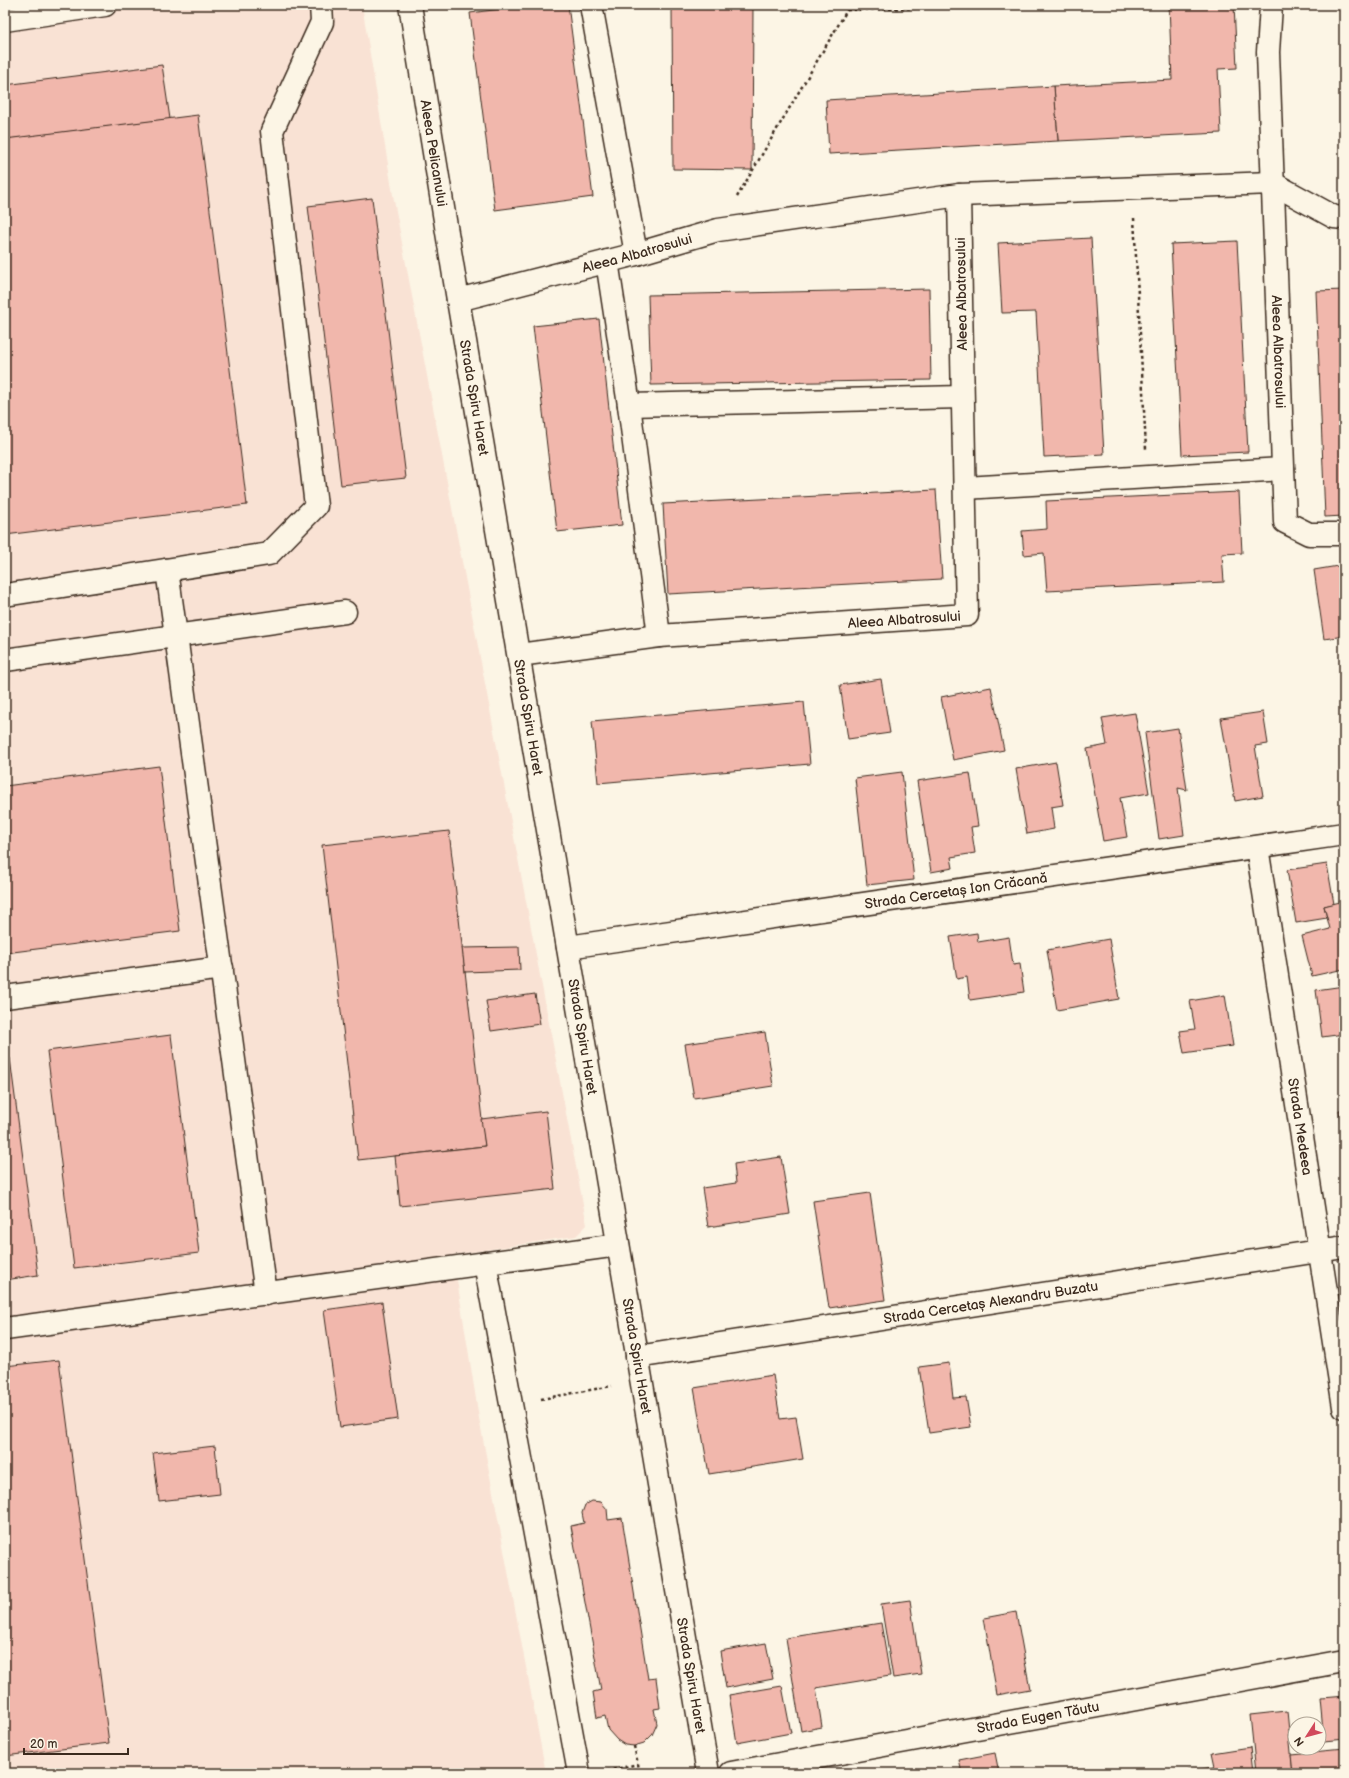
<svg xmlns="http://www.w3.org/2000/svg" width="1349" height="1778" font-family="'Balsamiq Sans',sans-serif">
<style>
.built{fill:#f9e2d4}
.building{fill:#f1b7ac;stroke:#3b2a1e}
.lines{fill:none;stroke-linecap:round;stroke-linejoin:round}
.minor-casing{stroke:#3b2a1e;stroke-width:25}
.path{stroke:#3b2a1e;stroke-width:2.5;stroke-dasharray:3 3;stroke-linecap:butt}
.minor{stroke:#fcf5e5;stroke-width:22}
.labels{text-anchor:middle;stroke-width:3;stroke-linejoin:round;paint-order:stroke}
.street-label{font-size:14px;fill:#3b2a1e;stroke:#fcf5e5}
</style>
<rect width="100%" height="100%" fill="#fcf5e5"/>
<filter id="ink" filterUnits="userSpaceOnUse"><feTurbulence type="fractalNoise" baseFrequency=".025" numOctaves="2"/><feDisplacementMap in="SourceGraphic" scale="8" xChannelSelector="R" yChannelSelector="G"/><feConvolveMatrix kernelMatrix="1 2 1 2 8 2 1 2 1" color-interpolation-filters="sRGB"/></filter>
<g filter="url(#ink)">
<polygon class="built" points="5,5 362,5 393,195 587,1225 576,1236 453,1255 479,1418 546,1773 5,1773"/>
<g class="building">
<polygon points="532,5 568,5 593,197 495,210 470,13"/>
<polygon points="672,5 753,5 752,170 673,169"/>
<polygon points="1169,5 1234,5 1237,68 1218,69 1221,133 1058,141 1054,86 1172,80"/>
<polygon points="1340,5 1344,5 1344,47"/>
<polygon points="162,65 170,119 9,139 5,108 5,85"/>
<polygon points="1054,86 1058,141 829,154 826,100"/>
<polygon points="198,115 247,505 5,535 5,139"/>
<polygon points="372,198 406,478 341,485 308,206"/>
<polygon points="1091,238 1104,454 1044,457 1036,312 1002,313 998,243"/>
<polygon points="1237,241 1248,452 1182,455 1171,244"/>
<polygon points="929,289 931,380 651,385 648,295"/>
<polygon points="1344,290 1344,516 1325,517 1316,291"/>
<polygon points="599,319 622,525 557,532 533,326"/>
<polygon points="936,490 942,579 668,594 663,504"/>
<polygon points="1239,492 1242,553 1222,554 1224,582 1047,591 1044,553 1024,555 1022,531 1047,529 1046,501"/>
<polygon points="1344,565 1344,636 1324,639 1314,570"/>
<polygon points="881,679 890,733 848,739 840,685"/>
<polygon points="991,687 1004,750 953,760 941,697"/>
<polygon points="804,702 810,764 598,783 592,721"/>
<polygon points="1263,712 1268,744 1255,746 1263,796 1235,801 1221,718"/>
<polygon points="1135,713 1149,793 1120,798 1127,837 1103,841 1087,749 1107,745 1102,718"/>
<polygon points="1178,728 1187,790 1178,788 1184,835 1159,839 1145,733"/>
<polygon points="1056,762 1063,805 1051,807 1054,829 1027,834 1016,769"/>
<polygon points="159,766 180,931 5,953 5,786"/>
<polygon points="902,772 914,880 867,885 855,778"/>
<polygon points="970,773 978,826 971,827 975,853 951,857 953,868 931,872 917,781"/>
<polygon points="449,831 485,1146 358,1160 322,845"/>
<polygon points="1327,864 1334,904 1324,906 1327,918 1296,923 1287,870"/>
<polygon points="1344,901 1344,969 1312,976 1302,936 1330,929 1324,906"/>
<polygon points="977,933 978,942 1009,937 1013,965 1020,964 1024,992 970,1000 967,977 957,979 950,937"/>
<polygon points="1109,939 1119,999 1057,1010 1047,950"/>
<polygon points="519,947 520,970 465,972 462,948"/>
<polygon points="1344,986 1344,1034 1322,1037 1316,990"/>
<polygon points="535,994 540,1024 491,1031 486,1001"/>
<polygon points="1225,995 1233,1046 1184,1053 1180,1031 1195,1029 1190,1001"/>
<polygon points="765,1032 773,1086 694,1098 685,1044"/>
<polygon points="171,1035 199,1253 74,1268 47,1051"/>
<polygon points="10,1058 38,1275 5,1280 5,1059"/>
<polygon points="1339,1110 1344,1110 1344,1136 1342,1136"/>
<polygon points="546,1111 555,1189 400,1206 395,1156 485,1146 481,1119"/>
<polygon points="781,1157 790,1214 708,1227 702,1188 736,1183 734,1164"/>
<polygon points="870,1193 885,1300 829,1308 813,1201"/>
<polygon points="382,1302 398,1419 340,1427 324,1310"/>
<polygon points="59,1360 109,1743 5,1756 5,1366"/>
<polygon points="949,1363 953,1398 966,1397 971,1427 929,1433 919,1367"/>
<polygon points="773,1375 780,1419 796,1417 803,1459 709,1474 694,1388"/>
<polygon points="215,1446 220,1494 159,1501 153,1453"/>
<polygon points="592,1501 601,1502 607,1509 608,1520 622,1518 648,1679 656,1678 660,1708 654,1709 657,1724 652,1735 644,1743 634,1746 625,1745 617,1740 608,1730 605,1716 597,1718 593,1692 601,1690 571,1526 584,1523 582,1513 585,1505"/>
<polygon points="910,1600 921,1674 893,1678 881,1604"/>
<polygon points="1016,1612 1030,1689 997,1695 984,1618"/>
<polygon points="881,1623 890,1676 816,1688 822,1727 801,1731 786,1638"/>
<polygon points="766,1643 773,1679 726,1688 720,1651"/>
<polygon points="782,1686 791,1733 737,1743 729,1695"/>
<polygon points="1344,1697 1344,1739 1324,1741 1320,1699"/>
<polygon points="1287,1711 1293,1773 1256,1773 1250,1715"/>
<polygon points="1250,1747 1253,1773 1187,1773 1187,1771 1215,1767 1212,1753"/>
<polygon points="1344,1749 1344,1773 1293,1773 1291,1754"/>
<polygon points="995,1753 999,1773 962,1773 959,1760"/>
</g>
<g class="lines">
<g class="minor-casing">
<g id="minor">
<path id="s1" d="M410,5L458,300L708,1773"/>
<polyline points="591,5 636,254"/>
<path id="s2" d="M1271,5L1268,52L1285,522L1309,534H1344"/>
<polyline points="5,20 105,5"/>
<polyline points="607,261 629,405 659,636"/>
<path id="s3" d="M458,300L636,254L718,230L959,195L1272,183L1334,217L1344,218"/>
<polyline points="629,405 962,397"/>
<polyline points="965,488 1283,469"/>
<polyline points="167,570 266,1294"/>
<polyline points="5,595 269,554 316,506 272,131 322,22 321,5"/>
<path id="s4" d="M519,655L659,636L967,615L959,195"/>
<polyline points="5,660 345,612"/>
<path id="s5" d="M1257,847L1344,1407"/>
<path id="s6" d="M568,947L1344,834"/>
<polyline points="5,997 222,968"/>
<polyline points="485,1263 579,1773"/>
<polyline points="5,1329 618,1245"/>
<path id="s7" d="M637,1357L1344,1247"/>
<path id="s8" d="M731,1773L1344,1661"/>
</g>
</g>
<g class="path">
<polyline points="847,10 1015,5"/>
<polyline points="737,197 850,5"/>
<polyline points="1134,218 1146,449"/>
<polyline points="541,1399 612,1386"/>
<polyline points="634,1746 640,1773"/>
<polyline points="607,1771 638,1764"/>
</g>
<use href="#minor" class="minor"/>
</g>
</g>
<g class="labels">
<g class="street-label">
<text dy="5" stroke="none"><textPath href="#s1" startOffset="150">Aleea Pelicanului</textPath></text>
<text dy="5" stroke="none"><textPath href="#s3" startOffset="185">Aleea Albatrosului</textPath></text>
<text transform="translate(961 294) rotate(-91)" y="5">Aleea Albatrosului</text>
<text dy="5" stroke="none"><textPath href="#s2" startOffset="347">Aleea Albatrosului</textPath></text>
<text dy="5" stroke="none"><textPath href="#s1" startOffset="398">Strada Spiru Haret</textPath></text>
<text dy="5" stroke="none"><textPath href="#s4" startOffset="387">Aleea Albatrosului</textPath></text>
<text dy="5" stroke="none"><textPath href="#s1" startOffset="722">Strada Spiru Haret</textPath></text>
<text dy="5" stroke="none"><textPath href="#s6" startOffset="392">Strada Cercetaș Ion Crăcană</textPath></text>
<text dy="5" stroke="none"><textPath href="#s1" startOffset="1046">Strada Spiru Haret</textPath></text>
<text dy="5" stroke="none"><textPath href="#s5" startOffset="283">Strada Medeea</textPath></text>
<text dy="5" stroke="none"><textPath href="#s7" startOffset="358">Strada Cercetaș Alexandru Buzatu</textPath></text>
<text dy="5" stroke="none"><textPath href="#s1" startOffset="1370">Strada Spiru Haret</textPath></text>
<text dy="5" stroke="none"><textPath href="#s1" startOffset="1694">Strada Spiru Haret</textPath></text>
<text dy="5" stroke="none"><textPath href="#s8" startOffset="312">Strada Eugen Tăutu</textPath></text>
</g>
</g>
<rect width="1349" height="1778" fill="none" stroke="#fcf5e5" stroke-width="20"/>
<rect x="10" y="10" width="1329" height="1758" fill="none" stroke="#3b2a1e" stroke-width="1.5" filter="url(#ink)"/>
<g transform="translate(1307 1736) rotate(234)"><circle r="19" fill="#fcf5e5" stroke="#afa495"/>
<path d="M0-3L7 15L0 10L-7 15Z" fill="#d1495b"/>
<text y="-6" font-size="11" font-weight="bold" text-anchor="middle" fill="#3b2a1e">N</text>
</g>
<path d="M24 1748v6h104v-6" fill="none" stroke="#3b2a1e" stroke-width="2"/>
<text x="30" y="1748" font-size="12" fill="#3b2a1e" stroke="#fcf5e5" stroke-width="3" paint-order="stroke">20 m</text>
</svg>
